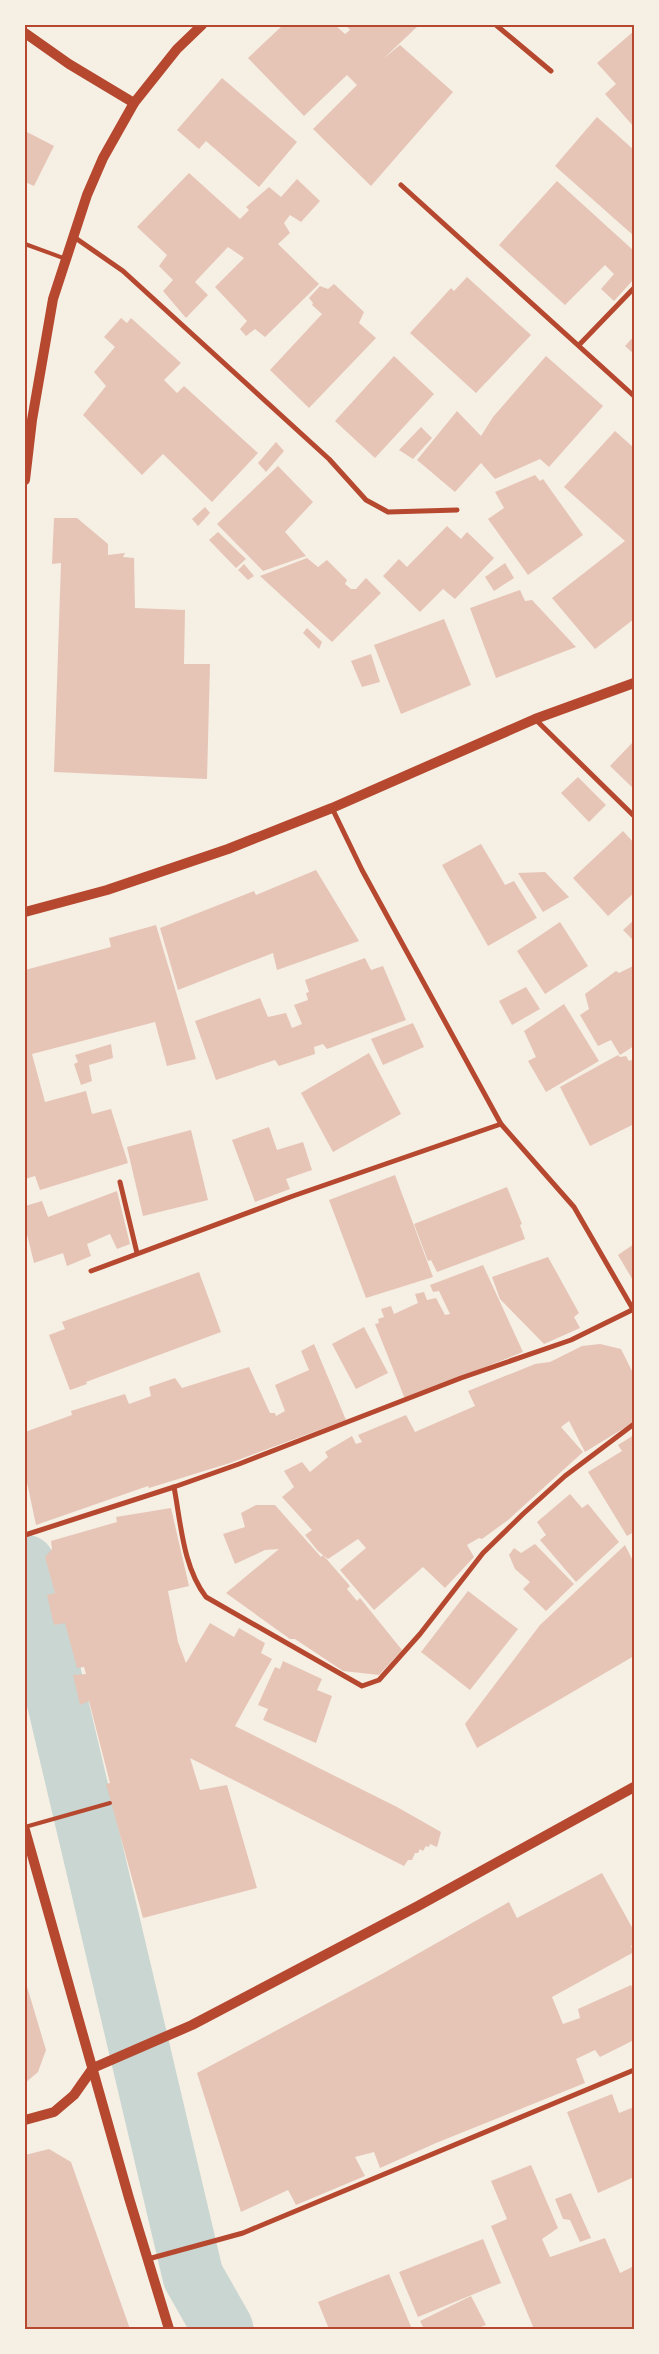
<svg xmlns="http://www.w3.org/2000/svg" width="659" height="2354" font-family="Montserrat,sans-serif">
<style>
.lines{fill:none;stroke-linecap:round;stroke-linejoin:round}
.river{stroke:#c9d6d2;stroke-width:61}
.building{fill:#e6c5b7}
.service{stroke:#b5482f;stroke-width:4}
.minor{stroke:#b5482f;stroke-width:5}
.secondary{stroke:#b5482f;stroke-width:10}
.neatline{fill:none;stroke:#b5482f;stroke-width:2}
</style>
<rect width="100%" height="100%" fill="#f6efe4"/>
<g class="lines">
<polyline class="river" points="25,1565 193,2276 223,2329"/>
</g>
<g class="building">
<polygon points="283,25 335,25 345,34 350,30 346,25 419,25 383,59 400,45 453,92 371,186 313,129 357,85 347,75 304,116 248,58"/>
<polygon points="634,31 634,127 605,94 616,84 597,63"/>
<polygon points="222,78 297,142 259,187 206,141 199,149 177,130"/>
<polygon points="597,117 634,150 634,236 555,166"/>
<polygon points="25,131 54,146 34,186 25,182"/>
<polygon points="189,173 240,219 249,210 246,207 269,187 281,197 297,179 320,201 301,222 290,215 284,223 290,233 278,244 319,284 265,337 255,329 246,336 240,329 247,321 215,287 244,258 228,247 195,282 208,295 186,318 163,291 173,280 159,266 167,255 137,227"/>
<polygon points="557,181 634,251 634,279 614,301 601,289 614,274 605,265 565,305 499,245"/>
<polygon points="467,277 531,335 476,393 410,333 451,288 454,291"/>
<polygon points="334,284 364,312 359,323 376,338 309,408 270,370 322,314 312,305 313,303 309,298 320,286 328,289"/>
<polygon points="121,318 127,323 131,318 181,363 164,380 177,393 184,386 258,453 212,502 163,454 142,475 83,415 106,386 94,372 115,347 104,337"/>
<polygon points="634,336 634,354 625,346"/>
<polygon points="394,356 434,394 375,458 335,421"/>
<polygon points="546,356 603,406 549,467 540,459 495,479 481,463 455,492 417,460 457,411 481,436 493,417"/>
<polygon points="421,427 432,438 413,459 399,450"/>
<polygon points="615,431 634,448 634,619 595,649 552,598 625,541 564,487"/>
<polygon points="276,442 284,451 266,472 258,463"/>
<polygon points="278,466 313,502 285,532 306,556 263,571 217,524"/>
<polygon points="535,475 540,481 543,479 583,535 528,575 488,519 504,508 495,492"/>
<polygon points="205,507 210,513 198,526 192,519"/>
<polygon points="54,518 77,518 108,544 108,555 125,553 123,557 134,558 135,608 185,610 184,664 210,664 207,779 54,772 61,563 52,564"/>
<polygon points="447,526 461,539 467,532 494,558 455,599 443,589 420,612 383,576 399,559 407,567"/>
<polygon points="218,532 246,559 236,568 209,540"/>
<polygon points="307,558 318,567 327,560 347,580 345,584 351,589 356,589 366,578 381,593 332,642 260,576"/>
<polygon points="505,563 514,578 494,591 485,577"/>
<polygon points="244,564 254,576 248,580 238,570"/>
<polygon points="520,590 525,601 532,600 576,647 496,678 470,608"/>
<polygon points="444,619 471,685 401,714 374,645"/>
<polygon points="307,628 322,642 319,649 303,633"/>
<polygon points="371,654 380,682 362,687 351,661"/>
<polygon points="634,741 634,789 610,766"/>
<polygon points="578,777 606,805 589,822 561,793"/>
<polygon points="623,831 634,843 634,893 608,916 573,878"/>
<polygon points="481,844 505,885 514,881 537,918 488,946 442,865"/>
<polygon points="316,870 359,941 277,970 273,953 178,990 160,928 254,891 256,895"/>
<polygon points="545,872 569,897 543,912 518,873"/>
<polygon points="634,920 634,941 623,930"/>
<polygon points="560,922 588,966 545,994 517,951"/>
<polygon points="156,925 196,1059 167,1066 155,1022 32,1054 45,1102 86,1091 92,1114 111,1109 128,1163 40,1190 35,1176 25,1179 25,970 111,947 109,938"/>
<polygon points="365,958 371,970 383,966 406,1020 327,1049 323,1044 314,1047 315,1054 279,1066 275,1060 216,1080 195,1021 260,998 268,1017 286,1013 292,1028 302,1024 294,1005 308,1000 306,993 309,992 305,980"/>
<polygon points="633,966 634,1046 620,1055 611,1040 598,1046 580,1015 589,1009 585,994 616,971 619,973"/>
<polygon points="526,987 540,1009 512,1025 499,1001"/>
<polygon points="564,1004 599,1061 546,1092 528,1061 536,1057 524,1031"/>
<polygon points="413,1023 424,1047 383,1065 371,1039"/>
<polygon points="111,1044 113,1058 89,1065 92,1081 81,1085 74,1064 78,1062 75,1055"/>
<polygon points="369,1053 401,1114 333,1152 301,1093"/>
<polygon points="618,1055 620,1057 626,1056 629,1061 634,1059 634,1124 590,1146 560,1087"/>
<polygon points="269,1127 277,1150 303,1142 312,1170 286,1179 290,1189 255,1202 232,1140"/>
<polygon points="191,1130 208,1200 143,1216 127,1147"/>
<polygon points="395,1175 433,1277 366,1298 329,1200"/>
<polygon points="507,1187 522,1224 520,1225 525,1239 437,1272 431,1260 428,1261 414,1224"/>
<polygon points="117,1191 130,1244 117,1249 110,1234 87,1244 91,1256 67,1266 63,1253 34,1263 25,1226 25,1206 42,1201 48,1217"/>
<polygon points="634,1244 634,1282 618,1255"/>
<polygon points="548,1257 579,1313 574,1317 580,1328 544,1344 500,1299 492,1277"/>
<polygon points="483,1265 523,1352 405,1399 375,1324 379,1323 378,1319 384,1317 381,1309 391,1306 394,1314 418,1303 415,1294 424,1292 427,1300 436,1298 445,1315 450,1314 439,1291 433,1292 430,1285"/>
<polygon points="199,1272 221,1332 86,1382 87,1384 70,1390 49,1335 65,1329 62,1322"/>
<polygon points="364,1327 388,1373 356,1389 332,1344"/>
<polygon points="314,1344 346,1420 230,1463 149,1488 148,1486 36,1525 25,1473 25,1432 72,1415 71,1411 125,1394 129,1404 151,1396 149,1387 175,1378 182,1388 249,1367 270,1413 275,1413 276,1416 285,1411 275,1385 309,1370 301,1351"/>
<polygon points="600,1344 621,1349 634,1375 634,1422 585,1452 569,1421 561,1427 583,1452 508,1520 482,1539 479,1538 467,1545 474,1557 445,1588 423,1567 374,1610 340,1570 366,1548 358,1539 328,1559 318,1551 305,1535 312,1530 282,1497 294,1487 284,1471 302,1462 310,1472 328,1457 325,1452 352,1436 356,1444 362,1442 358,1435 406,1415 415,1432 475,1406 468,1391 535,1364 550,1362 582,1346"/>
<polygon points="634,1435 634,1532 627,1536 588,1472 622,1451 618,1445"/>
<polygon points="570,1494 582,1508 588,1504 619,1542 576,1582 540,1540 546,1535 537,1522"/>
<polygon points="256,1505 275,1505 321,1557 323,1555 350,1586 347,1589 357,1601 360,1598 402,1650 379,1675 343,1671 295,1639 290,1639 226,1593 279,1549 265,1550 235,1564 223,1534 245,1527 241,1513"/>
<polygon points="171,1508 189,1586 168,1591 178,1642 186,1663 210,1623 234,1637 239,1628 265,1643 261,1653 272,1659 235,1726 397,1807 441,1832 437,1847 430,1844 429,1847 426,1846 423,1851 420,1849 418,1853 415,1853 412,1860 408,1860 404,1866 190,1758 200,1790 227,1785 257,1888 143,1918 106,1784 110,1783 89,1701 80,1705 73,1675 86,1674 84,1667 77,1668 65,1623 54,1625 47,1595 55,1593 45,1557 52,1549 51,1541 117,1522 116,1517"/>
<polygon points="535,1544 574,1584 546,1611 523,1589 530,1582 515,1569 509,1555 514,1548 521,1553"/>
<polygon points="625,1545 634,1563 634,1656 477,1748 465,1724 540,1625"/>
<polygon points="468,1591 518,1629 470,1690 421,1652"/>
<polygon points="283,1661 322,1679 317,1690 332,1696 316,1743 263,1720 268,1709 258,1705 275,1667 280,1669"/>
<polygon points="602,1873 634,1931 634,1944 631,1946 634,1952 552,1997 563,2024 580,2018 578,2009 631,1985 634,1991 634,2040 600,2057 595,2050 576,2059 585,2083 436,2143 380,2168 374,2152 355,2157 365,2176 296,2205 288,2190 241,2212 197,2073 382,1974 509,1902 517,1918"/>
<polygon points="25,1980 46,2050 38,2072 25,2083"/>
<polygon points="612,2094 619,2113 634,2107 634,2177 598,2193 567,2112"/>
<polygon points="49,2149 71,2162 130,2329 25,2329 25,2155"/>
<polygon points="531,2165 558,2228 542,2239 550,2257 605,2238 620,2273 634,2266 634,2329 534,2329 491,2226 507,2219 491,2181"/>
<polygon points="571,2193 591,2238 580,2242 570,2220 563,2219 555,2199"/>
<polygon points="483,2239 501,2283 418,2317 399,2272"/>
<polygon points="389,2274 412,2329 329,2329 318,2302"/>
<polygon points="471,2296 486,2325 476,2329 424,2329 420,2321"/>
</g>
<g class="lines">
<g class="service">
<polyline points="25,244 66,259"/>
<polyline points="25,1827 110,1803"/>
</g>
<g class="minor">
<polyline points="496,25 551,71"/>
<polyline points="401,185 634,396"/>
<polyline points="74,237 123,271 329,459 366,500 388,512 457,510"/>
<polyline points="579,345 634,288"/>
<polyline points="535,719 634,816"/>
<polyline points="332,808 362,870 501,1124 574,1207 634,1311"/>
<polyline points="120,1182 137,1253"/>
<polyline points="91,1271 293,1196 501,1124"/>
<path d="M174,1487C181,1524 183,1567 206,1597L362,1686L379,1680L420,1634L483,1553L523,1514L565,1476L634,1424"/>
<polyline points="25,1535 174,1487 239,1464 461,1378 571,1340 634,1309"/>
<polyline points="148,2259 243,2233 634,2070"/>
</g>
<g class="secondary">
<polyline points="25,33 69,64 134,103"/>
<polyline points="25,480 32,420 53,299 87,195 103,158 134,103 177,49 202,25"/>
<polyline points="25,912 107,890 228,849 332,808 535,719 634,683"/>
<polyline points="25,1830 129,2198 169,2329"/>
<polyline points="25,2120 54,2112 74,2095 93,2068 192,2025 418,1906 634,1787"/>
</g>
</g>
<rect width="659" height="2354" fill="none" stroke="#f6efe4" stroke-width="52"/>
<rect x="26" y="26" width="607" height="2302" class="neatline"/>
</svg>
